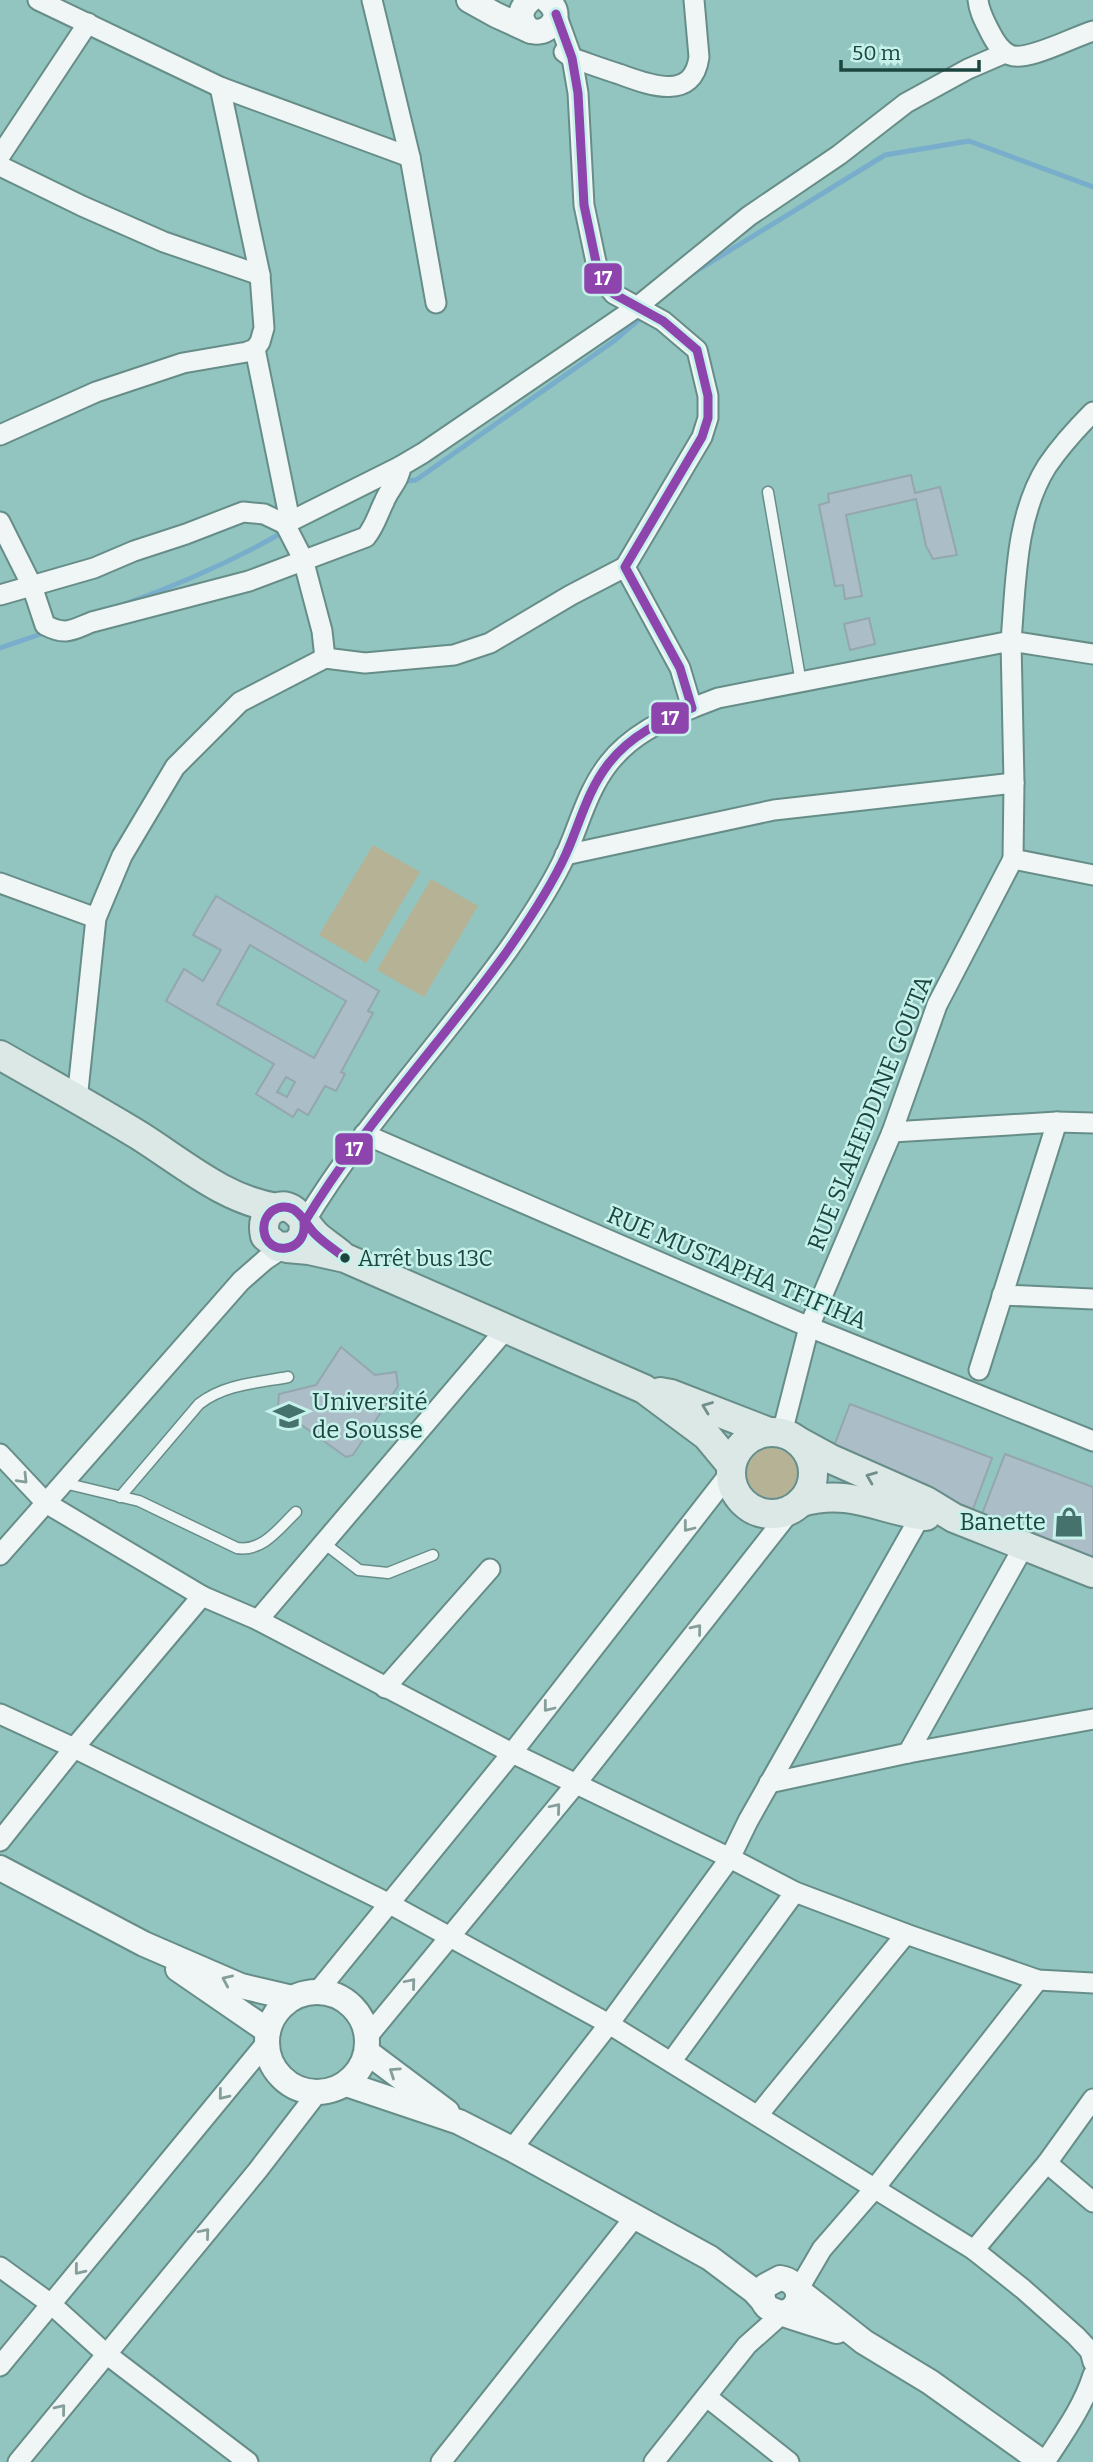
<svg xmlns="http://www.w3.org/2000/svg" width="1093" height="2462" font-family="Bitter,serif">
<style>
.green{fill:#b6b295}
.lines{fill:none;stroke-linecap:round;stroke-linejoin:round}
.stream{stroke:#78aecc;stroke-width:5}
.building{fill:#abbdc7;stroke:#94a6ae;stroke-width:2;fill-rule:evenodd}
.service-casing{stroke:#678d88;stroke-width:13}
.minor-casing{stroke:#678d88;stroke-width:23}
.tertiary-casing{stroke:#678d88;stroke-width:28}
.secondary-casing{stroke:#678d88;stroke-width:32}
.service{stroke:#eff6f5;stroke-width:10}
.minor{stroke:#eff6f5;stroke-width:19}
.tertiary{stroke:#eff6f5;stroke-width:24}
.secondary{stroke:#dbe8e6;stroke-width:28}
.bus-1-casing{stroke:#c6f2eb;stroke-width:14}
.bus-1{stroke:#8e44ad;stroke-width:9}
.oneway{stroke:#728e8b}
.oneway2{stroke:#869e9a}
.bus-dot{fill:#1c4540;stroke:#c6f2eb;stroke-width:2.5}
.labels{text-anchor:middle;stroke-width:5;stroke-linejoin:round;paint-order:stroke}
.bus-label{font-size:22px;fill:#1c4540;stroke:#c6f2eb;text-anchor:start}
.street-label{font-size:24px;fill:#1c4540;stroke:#c6f2eb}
.poi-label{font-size:24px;fill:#1c4540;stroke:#c6f2eb;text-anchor:start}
.line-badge{stroke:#c6f2eb;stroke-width:2.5}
.badge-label{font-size:19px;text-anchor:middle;font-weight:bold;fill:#fff}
</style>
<rect width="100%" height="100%" fill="#92c5bf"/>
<g class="green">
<polygon points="373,845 420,872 366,963 319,935"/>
<polygon points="431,879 478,906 424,997 377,970"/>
<circle cx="772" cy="1473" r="25"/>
</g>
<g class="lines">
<g class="stream">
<polyline points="693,273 885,155 969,141 1093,187"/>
<polyline points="402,482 416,480 614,341 643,316"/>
<path d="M122,605C178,585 233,561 285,531"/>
<polyline points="0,648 47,632"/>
</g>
</g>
<g class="building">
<polygon points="911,475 915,493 940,487 957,555 933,559 926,546 916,499 846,515 862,596 845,599 843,585 835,586 819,505 829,502 828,494"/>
<polygon points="869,618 875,644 850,650 844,624"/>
<path d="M216,896L379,991L368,1011L373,1013L341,1072L345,1074L336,1091L325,1086L308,1115L298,1109L293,1117L256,1094L274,1064L166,1001L184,969L203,981L221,950L193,935ZM250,945L346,1001L314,1058L217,1004ZM286,1077L295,1082L287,1097L277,1092Z"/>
<polygon points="341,1347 375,1375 396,1372 398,1386 353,1455 346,1457 278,1408 279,1394 316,1385"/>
<polygon points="850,1404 992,1458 973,1509 831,1454"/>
<polygon points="1005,1454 1093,1487 1093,1559 981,1517"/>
</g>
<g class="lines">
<g class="service-casing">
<g id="service">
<polyline points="768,492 801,683"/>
<path d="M64,1483L139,1501L237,1548C263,1552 279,1528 296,1512"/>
<path d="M120,1497L199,1404C225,1384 256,1383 288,1377"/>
<polyline points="325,1544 359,1570 388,1573 433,1555"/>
</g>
</g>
<g class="minor-casing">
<g id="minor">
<polyline points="38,0 220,87 410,157"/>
<polyline points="372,0 410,157 436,303"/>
<path d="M978,0C979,11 984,20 989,30C994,40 1000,51 1010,55C1027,62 1073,37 1093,31"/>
<path d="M564,52L572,58C587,63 603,69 619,74C647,84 693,103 699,57L694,0"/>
<polyline points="0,156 88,23"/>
<polyline points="0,166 82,206 164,242 260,275"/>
<polyline points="255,349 290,521"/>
<path d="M1093,412C1077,428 1060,447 1047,466C1015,517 1016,583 1011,641L1093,654"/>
<polyline points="0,435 96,392 183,363 247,352 255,349 260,342 264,328 260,275 220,87"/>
<path d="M0,522L32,586L45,625C66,636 72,630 92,622L249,581L366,537C375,526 378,514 384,502C389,489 400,480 401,466"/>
<polyline points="0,595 94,568 134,551 186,534 243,512 264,514 285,524"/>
<polyline points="325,658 322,631 303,559 285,524 401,466 423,453 637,307 749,216 839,155 906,103 968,69 1005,53"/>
<polyline points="692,708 718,698 1011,641 1014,783 1013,859 1093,875"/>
<polyline points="565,855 774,810 1014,783"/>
<polyline points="0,883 96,918"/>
<polyline points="77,1100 96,918 122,856 175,767 240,702 325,658 365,663 454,655 490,643 571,595 625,567"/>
<polyline points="892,1132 1057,1122 1093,1123"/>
<polyline points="364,1134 809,1327 1093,1441"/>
<path d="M304,1223C363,1125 442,1042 508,950C529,920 551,887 566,854C580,823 587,791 609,763C631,735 660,722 692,708L680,668L625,567L702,437L708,418V396L697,350L663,321L614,294L604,282L596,262L584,205L578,93L572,58L556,14"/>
<polyline points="1002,1295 1093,1299"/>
<polyline points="979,1370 1057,1122"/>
<polyline points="782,1433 809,1327 892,1132 937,1005 1013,859"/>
<polyline points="0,1454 46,1503 202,1596"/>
<polyline points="0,1555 241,1281 265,1260 283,1248"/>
<polyline points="258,1620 506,1329"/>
<polyline points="385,1688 490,1569"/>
<polyline points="0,1714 74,1748 388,1903 609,2024 974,2250 1047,2163 1093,2202"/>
<polyline points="908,1753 1024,1546"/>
<polyline points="769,1783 908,1753 1093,1719"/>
<polyline points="0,1841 74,1748 202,1596 258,1620 512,1753 730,1858 748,1821 921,1515"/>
<polyline points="318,1991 512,1753 730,1473"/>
<polyline points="368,2036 575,1785 792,1509"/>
<polyline points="671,2062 795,1892"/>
<polyline points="758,2115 906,1934"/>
<polyline points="512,2149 609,2024 730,1858 795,1892 906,1934 1038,1980 1093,1983"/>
<polyline points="1047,2163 1093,2099"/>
<polyline points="974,2250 1023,2289 1076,2336 1090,2351 1093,2362"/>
<polyline points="0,2267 51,2304 105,2353 248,2462"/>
<polyline points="798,2290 822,2249 875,2188 1038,1980"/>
<polyline points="0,2366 267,2042"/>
<polyline points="707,2397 789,2462"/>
<polyline points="18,2462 258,2170 318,2092"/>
<polyline points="441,2462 634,2218"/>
<polyline points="654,2462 747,2345 783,2313"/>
<path d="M1045,2462C1063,2434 1083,2407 1093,2375"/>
</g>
</g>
<g class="tertiary-casing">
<g id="tertiary">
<polyline points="469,0 496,15 531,31"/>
<path d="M530,0C524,5 520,11 522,19C529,47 574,23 547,0"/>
<polyline points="0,1868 144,1944 241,1986 292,1998"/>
<polyline points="178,1969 268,2031"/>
<circle cx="317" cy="2042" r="50"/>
<polyline points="367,2052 447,2112"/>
<polyline points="346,2084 459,2122 512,2149 710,2258 754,2291 764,2302"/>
<polyline points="798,2290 864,2342 930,2382 1042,2462"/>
<path d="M783,2313C805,2306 802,2281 780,2278L765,2286C762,2293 761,2301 767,2307C770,2311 827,2328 837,2331"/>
</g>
</g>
<g class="secondary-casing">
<g id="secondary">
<path d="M0,1055C47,1082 94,1108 140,1136C184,1164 225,1200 277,1208"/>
<path d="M304,1223L303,1236L294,1246L278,1247L265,1236C263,1227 263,1218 271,1211C293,1195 305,1226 318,1237C325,1243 333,1248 340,1254"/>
<polyline points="287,1248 309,1250 345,1258 644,1389 707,1436 731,1465"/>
<polyline points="660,1392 671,1394 769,1432"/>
<circle cx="772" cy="1473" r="41"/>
<polyline points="798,1441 831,1459 926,1501 954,1518 1093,1573"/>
<path d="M801,1502C851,1488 880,1510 926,1516"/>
</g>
</g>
<use href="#service" class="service"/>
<use href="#minor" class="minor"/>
<use href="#tertiary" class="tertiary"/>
<use href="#secondary" class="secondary"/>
<g class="bus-1-casing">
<path id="bus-1" d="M345,1258C335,1250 324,1243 315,1234C307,1226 302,1214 293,1209C286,1206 278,1207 272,1211C266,1216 263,1224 264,1231C267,1257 307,1253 304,1223C363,1125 442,1042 508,950C529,920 551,887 566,854C580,823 587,791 609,763C631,735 660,722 692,708L680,668L625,567L702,437L708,418V396L697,350L663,321L614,294L604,282L596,262L584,205L578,93L572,58L556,14"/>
</g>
<use href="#bus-1" class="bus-1"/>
</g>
<defs><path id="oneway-chevron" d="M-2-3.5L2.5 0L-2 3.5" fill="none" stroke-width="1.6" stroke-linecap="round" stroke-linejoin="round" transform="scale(1.75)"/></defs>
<g class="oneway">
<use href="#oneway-chevron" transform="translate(707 1407) rotate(-159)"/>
<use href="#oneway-chevron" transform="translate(871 1477) rotate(-158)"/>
</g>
<g class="oneway2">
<use href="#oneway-chevron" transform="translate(23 1479) rotate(46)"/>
<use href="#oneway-chevron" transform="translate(688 1527) rotate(128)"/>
<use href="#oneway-chevron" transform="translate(697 1629) rotate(-51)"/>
<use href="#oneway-chevron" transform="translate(548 1707) rotate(128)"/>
<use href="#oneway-chevron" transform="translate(556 1808) rotate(-50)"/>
<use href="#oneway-chevron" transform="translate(227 1980) rotate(-156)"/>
<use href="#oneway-chevron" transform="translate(411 1983) rotate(-50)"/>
<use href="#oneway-chevron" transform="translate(394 2072) rotate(-146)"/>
<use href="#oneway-chevron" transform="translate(223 2095) rotate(129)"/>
<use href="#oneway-chevron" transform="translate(205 2233) rotate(-50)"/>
<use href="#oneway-chevron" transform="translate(79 2270) rotate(129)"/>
<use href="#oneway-chevron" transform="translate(61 2409) rotate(-51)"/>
</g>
<defs>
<g id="university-bare" transform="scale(2.415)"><path d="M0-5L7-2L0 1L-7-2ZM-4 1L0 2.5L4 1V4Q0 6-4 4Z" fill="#45726c" stroke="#c6f2eb" stroke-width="2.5" paint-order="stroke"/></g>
<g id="shop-bare" transform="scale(2.415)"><path d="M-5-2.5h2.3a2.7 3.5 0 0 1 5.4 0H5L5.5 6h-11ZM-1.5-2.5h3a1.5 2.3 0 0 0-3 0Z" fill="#45726c" stroke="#c6f2eb" stroke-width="2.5" paint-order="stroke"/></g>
</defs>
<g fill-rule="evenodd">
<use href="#university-bare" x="289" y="1416"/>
<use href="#shop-bare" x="1069" y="1522"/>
</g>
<circle class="bus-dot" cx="345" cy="1258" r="6"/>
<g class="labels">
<g class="bus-label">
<text x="358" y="1266">Arrêt bus 13C</text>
</g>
<g class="street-label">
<text transform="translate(870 1113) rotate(-68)" y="8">RUE SLAHEDDINE GOUTA</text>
<text transform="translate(737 1268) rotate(23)" y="8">RUE MUSTAPHA TFIFIHA</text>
</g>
<g class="poi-label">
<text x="312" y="1410">Université<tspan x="312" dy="28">de Sousse</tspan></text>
<text x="1046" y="1530" text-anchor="end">Banette</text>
</g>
</g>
<g class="line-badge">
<rect x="583" y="262" width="40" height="33" rx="7" fill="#8e44ad"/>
<rect x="650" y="701" width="40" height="34" rx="7" fill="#8e44ad"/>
<rect x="334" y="1132" width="40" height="34" rx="7" fill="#8e44ad"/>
</g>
<g class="badge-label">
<text x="603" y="285">17</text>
<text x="670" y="725">17</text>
<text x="354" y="1156">17</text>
</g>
<path d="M841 60v10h138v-10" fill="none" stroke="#1c4540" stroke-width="3.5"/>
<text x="852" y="60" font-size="21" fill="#1c4540" stroke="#c6f2eb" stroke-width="5" paint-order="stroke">50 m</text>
</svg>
